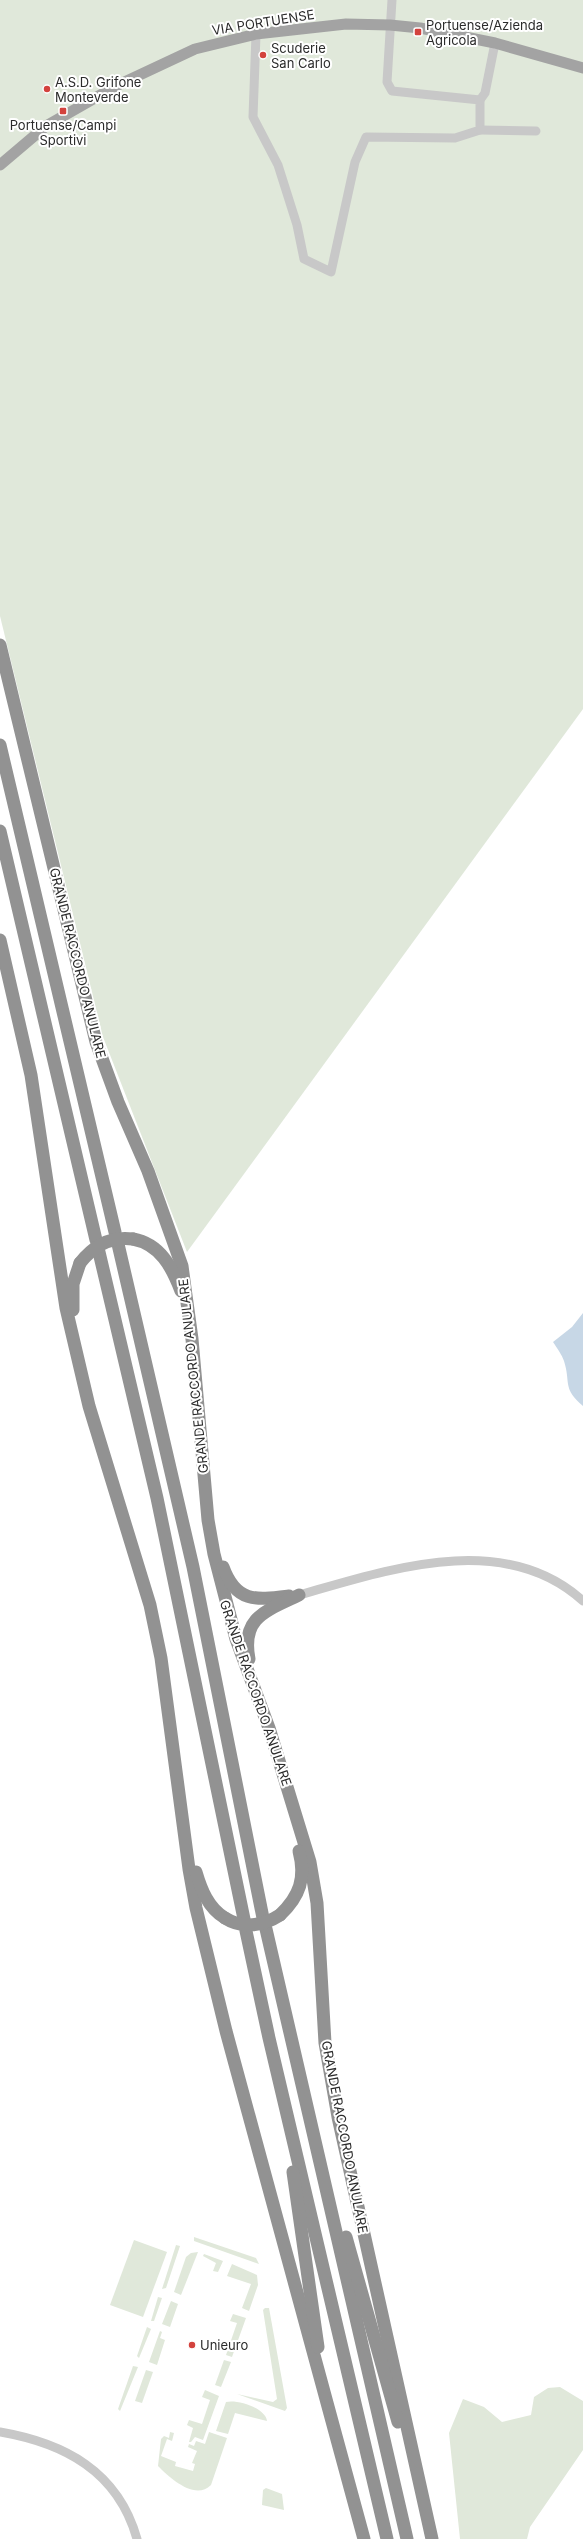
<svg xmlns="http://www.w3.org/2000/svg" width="583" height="2539" font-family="Inter,sans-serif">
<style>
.green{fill:#e0e8da}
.water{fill:#c7d7e6}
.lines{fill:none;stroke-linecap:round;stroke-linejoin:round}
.minor{stroke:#c8c8c8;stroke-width:9}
.major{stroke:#a3a3a3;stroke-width:11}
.highway{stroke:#929292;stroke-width:13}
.highway-bridge{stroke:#929292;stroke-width:13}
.poi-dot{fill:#d3423d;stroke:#fff;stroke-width:1.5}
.labels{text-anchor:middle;stroke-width:4;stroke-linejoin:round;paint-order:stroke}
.street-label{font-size:13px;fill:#2b2b2b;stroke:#fff}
.poi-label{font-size:13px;fill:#2b2b2b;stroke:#fff;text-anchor:start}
</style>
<rect width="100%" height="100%" fill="#fff"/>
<g class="green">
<polygon points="0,0 583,0 583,709 187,1252 103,1037 0,616"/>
<polygon points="194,2237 256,2258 259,2264 194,2241"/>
<polygon points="134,2240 167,2252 143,2317 110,2305"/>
<polygon points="176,2245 180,2246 166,2288 162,2289"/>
<polygon points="198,2252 181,2295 174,2292 186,2257 191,2253"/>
<polygon points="204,2254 223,2261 218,2272 213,2271 216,2263 203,2256"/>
<polygon points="232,2264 257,2275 258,2285 249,2311 242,2308 251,2284 227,2276"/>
<polygon points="158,2297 162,2298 154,2321 151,2321"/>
<polygon points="171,2301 178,2304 170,2327 162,2324"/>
<polygon points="265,2308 269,2308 287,2408 285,2411 237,2394 273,2402 277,2399 263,2310"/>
<polygon points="233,2314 246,2318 232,2357 226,2355 237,2323 230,2321"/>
<polygon points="147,2327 151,2329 139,2358 137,2356"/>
<polygon points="160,2331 162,2332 160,2338 165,2340 157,2365 149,2362"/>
<polygon points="224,2360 231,2362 221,2387 215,2385"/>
<polygon points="133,2366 138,2367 120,2411 118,2409"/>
<polygon points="146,2370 153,2372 142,2403 135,2401"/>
<polygon points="560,2387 583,2401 583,2450 530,2527 527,2539 460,2539 449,2433 463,2399 484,2407 502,2422 531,2415 534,2397 548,2388"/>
<polygon points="205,2390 219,2396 203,2440 195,2437 191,2442 189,2442 193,2428 187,2425 189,2420 202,2424 210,2400 202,2397"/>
<path d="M226,2402C237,2399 266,2408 267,2421L235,2413L228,2434L216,2431Z"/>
<path d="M170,2432L174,2433L172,2441L167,2439L161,2456L176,2462L175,2466L193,2471L195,2464L192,2463L197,2451L188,2447L189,2444L194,2446L196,2441L205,2444L209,2432L227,2438L211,2485C195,2501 170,2478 158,2466L161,2439L164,2436L169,2438Z"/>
<polygon points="266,2488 282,2494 284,2510 262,2505 263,2490"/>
</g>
<path class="water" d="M583,1313V1406C562,1388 571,1383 564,1361C562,1355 557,1348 553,1342L572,1327Z"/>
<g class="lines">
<g class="minor">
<polyline points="256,34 253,117 278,165 297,225 304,259 331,272 355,162 366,137 455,138 480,130 480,100 392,91 387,82 392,0"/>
<polyline points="480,100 485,93 495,43"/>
<polyline points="480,130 536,131"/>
<path d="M299,1595C387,1570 504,1529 583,1601"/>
<path d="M0,2432C64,2443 118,2471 137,2539"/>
</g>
<polyline class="major" points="0,165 46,126 116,86 195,49 256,34 346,24 390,25 420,28 495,43 583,68"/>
<g class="highway">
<polyline points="0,645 96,1042 118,1102 148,1171 182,1266 192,1339 208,1520 214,1554 236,1639 269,1728 310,1862 317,1903 325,2043 338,2117 432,2539"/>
<polyline points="0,745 115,1232"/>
<polyline points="0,831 96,1240"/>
<polyline points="0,940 31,1075 66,1308 89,1406 150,1605 161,1658 189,1869 196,1908 226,2031 364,2539"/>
<path d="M133,1239C160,1244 172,1267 181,1291"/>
<polyline points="118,1244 193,1567 263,1918"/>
<polyline points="99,1252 157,1498 244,1919"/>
<polyline points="73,1310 73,1284 80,1263"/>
<path d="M223,1567C236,1603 256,1600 289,1596"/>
<path d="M249,1659C241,1617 266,1611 299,1595"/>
<path d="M196,1872C201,1889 208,1908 225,1918"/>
<path d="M280,1915C300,1896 306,1878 299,1851"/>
<polyline points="266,1929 407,2539"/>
<polyline points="246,1931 269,2038 387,2539"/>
<polyline points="293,2172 318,2347"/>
<polyline points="346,2237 398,2422"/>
</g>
<g class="highway-bridge">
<path d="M80,1263C94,1245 111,1236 133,1239"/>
<path d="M225,1918C242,1929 263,1926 280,1915"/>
</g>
</g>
<g class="poi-dot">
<rect x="414" y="28" width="8" height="8" rx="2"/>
<circle cx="263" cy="55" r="4"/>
<circle cx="47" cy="89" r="4"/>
<rect x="59" y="107" width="8" height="8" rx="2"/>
<circle cx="192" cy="2345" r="4"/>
</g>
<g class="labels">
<g class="street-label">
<text transform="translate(263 22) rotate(-9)" y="5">VIA PORTUENSE</text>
<text transform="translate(78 963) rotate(76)" y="5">GRANDE RACCORDO ANULARE</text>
<text transform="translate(193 1376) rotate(-96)" y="5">GRANDE RACCORDO ANULARE</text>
<text transform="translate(256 1693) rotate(71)" y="5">GRANDE RACCORDO ANULARE</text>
<text transform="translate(345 2137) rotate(79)" y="5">GRANDE RACCORDO ANULARE</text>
</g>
<g class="poi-label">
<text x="426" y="30">Portuense/Azienda<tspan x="426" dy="15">Agricola</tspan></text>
<text x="271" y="53">Scuderie<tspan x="271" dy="15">San Carlo</tspan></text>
<text x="55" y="87">A.S.D. Grifone<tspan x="55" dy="15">Monteverde</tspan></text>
<text x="63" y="130" text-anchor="middle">Portuense/Campi<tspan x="63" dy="15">Sportivi</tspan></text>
<text x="200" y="2350">Unieuro</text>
</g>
</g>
</svg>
